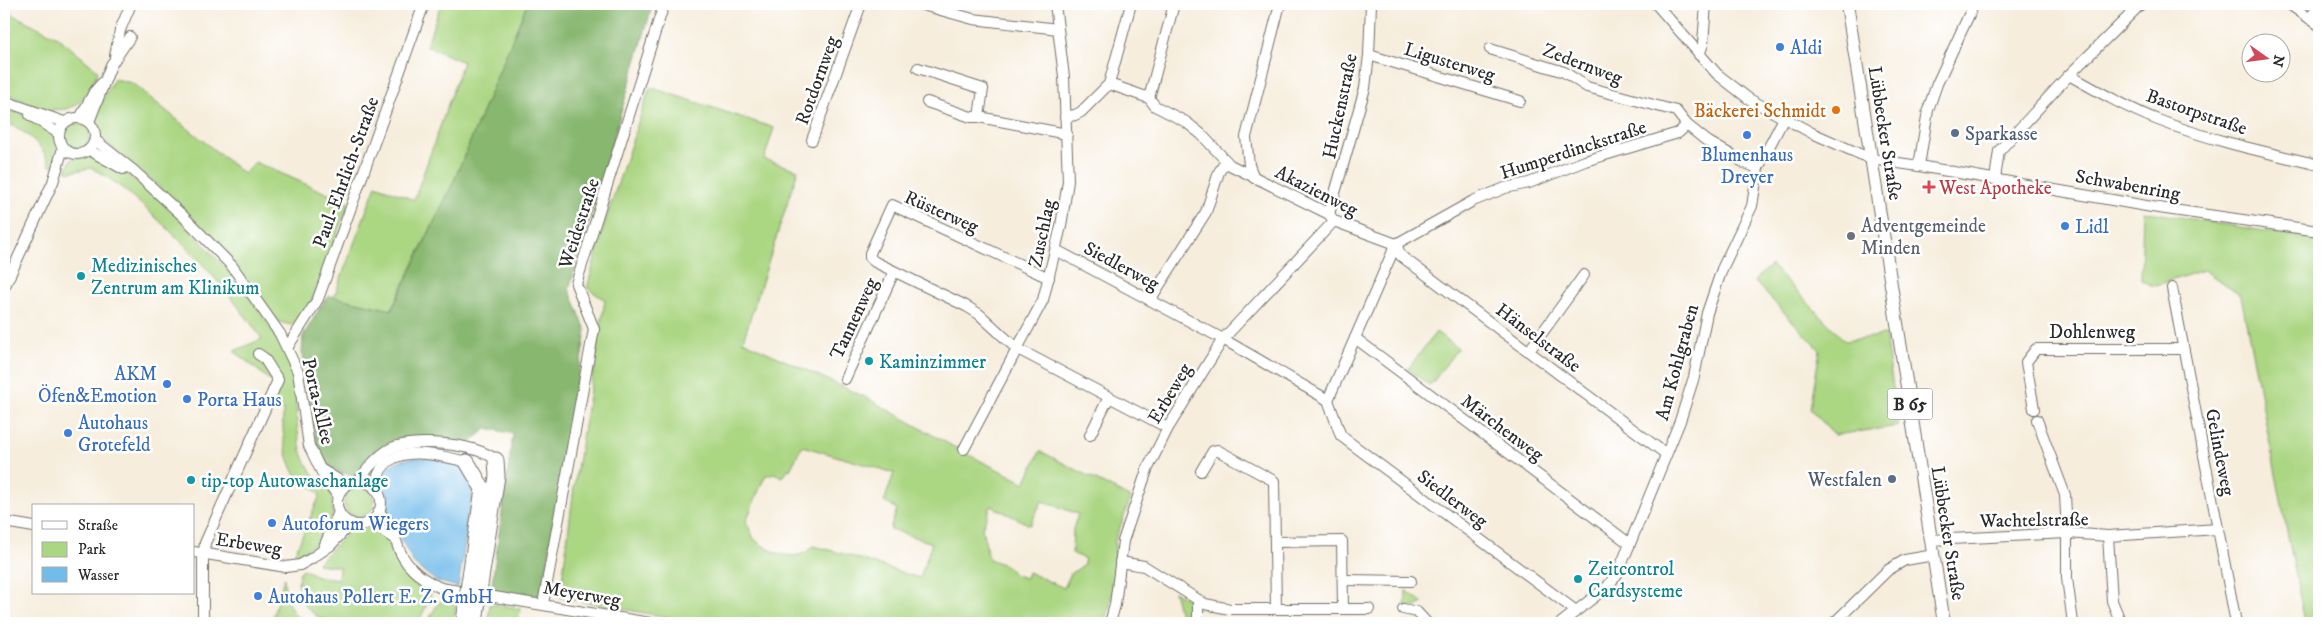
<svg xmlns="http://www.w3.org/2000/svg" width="2323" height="627" font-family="'IM FELL DW Pica',serif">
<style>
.green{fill:#abd682;stroke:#6b8056;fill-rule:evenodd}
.forest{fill:#88b770;stroke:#5a714e}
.water{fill:#72bcea;stroke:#4e748a}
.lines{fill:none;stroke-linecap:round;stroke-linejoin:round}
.stream{stroke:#72bcea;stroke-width:2.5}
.minor-casing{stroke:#726f69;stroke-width:12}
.major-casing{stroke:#726f69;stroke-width:14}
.highway-casing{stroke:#726f69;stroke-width:17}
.minor{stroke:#fff;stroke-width:10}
.major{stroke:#fff;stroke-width:12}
.highway{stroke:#fff;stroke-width:15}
.highway-bridge-casing{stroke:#726f69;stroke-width:17;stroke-linecap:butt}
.highway-bridge{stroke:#fff;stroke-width:15}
.shop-dot{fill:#3f7fe0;stroke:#fff;stroke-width:2}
.food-dot{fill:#e8710a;stroke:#fff;stroke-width:2}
.service-dot{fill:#5c6f8a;stroke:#fff;stroke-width:2}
.health-dot{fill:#e0444e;stroke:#fff;stroke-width:2}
.worship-dot{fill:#6b7280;stroke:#fff;stroke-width:2}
.culture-dot{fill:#0f9aa8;stroke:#fff;stroke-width:2}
.labels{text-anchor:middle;stroke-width:5;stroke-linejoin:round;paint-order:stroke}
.shield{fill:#fff;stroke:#6b6b6b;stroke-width:1}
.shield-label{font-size:18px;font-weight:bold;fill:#2b2b2b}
.shop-label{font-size:19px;fill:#366cbe;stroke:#fff;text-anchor:start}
.street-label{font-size:19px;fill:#2b2b2b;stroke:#fff}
.food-label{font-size:19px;fill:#c56008;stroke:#fff;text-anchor:end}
.service-label{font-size:19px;fill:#4e5e75;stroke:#fff;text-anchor:start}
.health-label{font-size:19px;fill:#be3a42;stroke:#fff;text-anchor:start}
.worship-label{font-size:19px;fill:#5b616d;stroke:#fff;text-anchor:start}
.culture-label{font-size:19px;fill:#0d838f;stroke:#fff;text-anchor:start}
</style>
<rect width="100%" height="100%" fill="#fff"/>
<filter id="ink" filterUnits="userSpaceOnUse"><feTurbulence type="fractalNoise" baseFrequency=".02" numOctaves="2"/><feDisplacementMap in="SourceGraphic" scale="10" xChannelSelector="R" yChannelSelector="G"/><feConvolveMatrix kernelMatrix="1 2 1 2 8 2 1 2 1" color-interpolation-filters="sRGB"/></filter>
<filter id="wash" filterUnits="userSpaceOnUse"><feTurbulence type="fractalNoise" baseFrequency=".0096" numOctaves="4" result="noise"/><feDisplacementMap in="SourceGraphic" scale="20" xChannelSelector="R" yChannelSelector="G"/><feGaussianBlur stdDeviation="1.12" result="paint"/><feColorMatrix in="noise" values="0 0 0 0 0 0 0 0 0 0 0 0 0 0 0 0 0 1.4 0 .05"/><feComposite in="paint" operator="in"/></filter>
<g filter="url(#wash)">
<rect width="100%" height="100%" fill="#f6eddc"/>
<g class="green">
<polygon points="441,4 527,4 453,183 391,310 334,297 376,185 414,200 463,62 426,46"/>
<path d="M4,10L59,38L98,71C90,93 78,113 53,109L52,114L4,93Z"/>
<polygon points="114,79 132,83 244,174 255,162 349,203 309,308 297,322 291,325 279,322 225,252 197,223 156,184 99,137 94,115"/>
<path d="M650,87L774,128L764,159L798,170L743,341L867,398L963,452L1025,483L1040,451L1131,498L1115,540L1116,577L1106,623H697L560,597L574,487L605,300L587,288L604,225ZM802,446L894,473L884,502L897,509L890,529L932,543L920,578C884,568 850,554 813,546C797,565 771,553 754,539L746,521L765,476L774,473L783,477L788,469L790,470ZM1042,501L1078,514L1073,529L1072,553L1085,559L1083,566L1071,573L1064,588L1028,572L1026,578L1015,575L1007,566L989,559L982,528L991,506L1030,525Z"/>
<path d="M4,107C21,115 57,124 58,148C58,154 55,161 54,167L50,166C43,143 24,131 4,121Z"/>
<circle cx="77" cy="136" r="13"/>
<path d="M88,155C142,164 263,303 285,353C300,386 293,415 301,449C304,462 312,473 320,482C323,486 328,489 330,493C332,497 332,500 332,504C335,534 317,545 293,557L320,495L311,487L300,484C285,455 282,441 283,409L275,405L277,386L234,351L262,339C230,293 194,252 152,214C133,197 114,179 91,168L70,172L66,170L71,160Z"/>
<polygon points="2143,211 2319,240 2319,623 2305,623 2241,296 2204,270 2153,286 2141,280"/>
<polygon points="1771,265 1845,341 1885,335 1899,426 1835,435 1810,409 1820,350 1754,281"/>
<polygon points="1436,332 1458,348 1430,386 1408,369"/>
<circle cx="359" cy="502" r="15"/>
<path d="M371,528L387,538L402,567L409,576L428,591L431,596L418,623C405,623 337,626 330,623C307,613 295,599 299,573L303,569L317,576L338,579L339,567L317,564L351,529Z"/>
<path d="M284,578C285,596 288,613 306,623H271Z"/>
<polygon points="1406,590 1423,603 1416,607 1405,607"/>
<polygon points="1174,591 1193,603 1194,623 1182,623"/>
<polygon points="443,599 456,601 454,623 427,623 437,605"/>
<polygon points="490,604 520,608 519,623 488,623"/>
</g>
<path class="forest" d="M527,4H653L569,289L586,330L544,587L541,594L533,596L491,591L513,434L487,428L468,445C436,440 404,429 377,450C368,457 365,466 352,475L338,472L328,465L317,445L302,354L303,336L324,301L330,296L392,310L453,183Z"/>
<path class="water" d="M414,458H432L463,466L474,487L458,587L436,581L415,565L385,511C387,501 384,497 382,488C376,467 399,459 414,458Z"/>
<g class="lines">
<polyline class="stream" points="1187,623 1188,611"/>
</g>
</g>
<g filter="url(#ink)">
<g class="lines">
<g class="minor-casing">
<g id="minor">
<polyline points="919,4 973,19 1058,29"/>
<polyline points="1656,4 1717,74 1749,99 1812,133 1871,159 1919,166 2152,207 2319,231"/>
<polyline points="2289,4 2319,25"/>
<polyline points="2310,19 2319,5"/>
<polyline points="1490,49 1564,72 1587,87 1676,111 1687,125 1707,141 1745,163 1758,168"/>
<polyline points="1369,55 1520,101"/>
<polyline points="1699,55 1703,44 1706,4"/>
<polyline points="115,56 120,30 131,4"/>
<polyline points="918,68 983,89 979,117 1067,134"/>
<path d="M2069,75C2097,91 2127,108 2158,120C2209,140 2265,152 2319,165"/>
<polyline points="1109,84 1149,98 1155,106 1186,122 1201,134 1230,165 1329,214 1334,221 1396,244"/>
<polyline points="1149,98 1174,4"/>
<polyline points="4,101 64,122"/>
<polyline points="927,102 971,117 979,117"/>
<polyline points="30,115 58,133"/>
<polyline points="1065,117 1075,115 1081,112 1109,84 1131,4"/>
<circle cx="77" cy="136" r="18"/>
<polyline points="80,118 94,92 102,83"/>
<polyline points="89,122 111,65 130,37"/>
<polyline points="95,140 134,171 183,216 232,266 280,334 298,372 309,446 326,481 338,495"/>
<polyline points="812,140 861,4"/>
<polyline points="89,150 123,169"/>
<polyline points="1919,166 1928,110 1937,84 1974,4"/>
<polyline points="1254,178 1249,165 1246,137 1280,4"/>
<polyline points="1995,179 1999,151 2069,75 2141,4"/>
<polyline points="1329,214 1365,88 1369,55 1371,4"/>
<polyline points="1396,244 1328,400 1341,436 1576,611"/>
<polyline points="1396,244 1401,256 1666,454"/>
<polyline points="1396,244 1473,201 1505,188 1529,183 1585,161 1678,133 1687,125"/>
<polyline points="1056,250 1223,339 1328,400"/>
<polyline points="1049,278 892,205 870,253 870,258 875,262 966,306 979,314 1016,348 1168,428"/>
<polyline points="4,288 53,182 63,148"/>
<polyline points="2172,288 2236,623"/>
<polyline points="1150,300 1206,212 1219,172 1226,161"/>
<polyline points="1355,338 1630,544"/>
<polyline points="287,348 318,299 424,4"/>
<polyline points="1529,351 1584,275"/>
<polyline points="845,379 894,272"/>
<polyline points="2034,409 2026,362 2036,349 2183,349"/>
<polyline points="2037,420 2065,495 2067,533 2067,578 2073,623"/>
<polyline points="1090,435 1109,397"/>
<polyline points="964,449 1043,300 1061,226 1068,181 1064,77 1055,4"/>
<polyline points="322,470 347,485"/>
<polyline points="1201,471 1213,451 1217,450 1274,481 1276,609"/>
<path d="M358,481C367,470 375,458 388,450C409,437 478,443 496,460"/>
<circle cx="359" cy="503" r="22"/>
<path d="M375,489C380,439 434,454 467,462"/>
<path d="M378,512C384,517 394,525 395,534C396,536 395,539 396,541C403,565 419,578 441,588L650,623"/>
<polyline points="4,522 34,527"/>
<polyline points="369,522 395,539"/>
<polyline points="2108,536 2112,601 2121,623"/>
<polyline points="1931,540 2067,533 2108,536 2218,529"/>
<polyline points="1275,542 1342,541 1343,608"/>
<polyline points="323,549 339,512"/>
<polyline points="194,552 286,567 300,565 312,558 331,545 351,523"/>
<polyline points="1120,562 1144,566 1205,604 1230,609 1369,609"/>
<polyline points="1343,580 1411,581"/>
<polyline points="1198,601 1198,623"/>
<polyline points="543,604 594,329 576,284 664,4"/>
<polyline points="1403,609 1417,612 1427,623"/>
<polyline points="203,623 203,559 205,543 278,380 264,358 258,354"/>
<polyline points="1110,623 1115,605 1123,541 1147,470 1168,428 1223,339 1334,221"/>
<polyline points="1561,623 1607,587 1618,573 1680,421 1694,377 1707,313 1722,269 1752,206 1758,168 1784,118"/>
<polyline points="1834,623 1888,570 1905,560 1934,555"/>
</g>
</g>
<g class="major-casing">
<polyline id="major" points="1847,4 1944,623"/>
</g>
<g class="highway-casing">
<g id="highway">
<polyline points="467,462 483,489 469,583"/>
<polyline points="480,585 497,476 496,460"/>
<polyline points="464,623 466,606"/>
<polyline points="475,623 477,607"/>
</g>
</g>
<use href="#minor" class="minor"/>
<use href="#major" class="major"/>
<use href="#highway" class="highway"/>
<g class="highway-bridge-casing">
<g id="highway-bridge">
<polyline points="466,606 469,583"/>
<polyline points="477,607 480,585"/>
</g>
</g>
<use href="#highway-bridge" class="highway-bridge"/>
</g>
</g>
<g class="shop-dot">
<circle cx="1780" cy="47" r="5"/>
<circle cx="1747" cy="135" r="5"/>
<circle cx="2065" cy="226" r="5"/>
<circle cx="167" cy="384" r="5"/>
<circle cx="187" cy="399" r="5"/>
<circle cx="68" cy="433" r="5"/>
<circle cx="272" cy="523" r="5"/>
<circle cx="258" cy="596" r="5"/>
</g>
<circle class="food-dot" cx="1836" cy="110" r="5"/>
<g class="service-dot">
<circle cx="1955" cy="133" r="5"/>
<circle cx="1892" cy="479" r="5"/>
</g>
<path class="health-dot" d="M1926.5 179.5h5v5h5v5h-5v5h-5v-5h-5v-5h5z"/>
<circle class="worship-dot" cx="1851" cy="236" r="5"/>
<g class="culture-dot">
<circle cx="81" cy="276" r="5"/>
<circle cx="869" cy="361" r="5"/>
<circle cx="191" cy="480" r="5"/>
<circle cx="1578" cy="579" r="5"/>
</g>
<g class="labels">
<rect class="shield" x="1887.5" y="388.5" width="45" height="31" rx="4"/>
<g class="shield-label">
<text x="1910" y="410">B 65</text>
</g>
<g class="shop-label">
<text x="1790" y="54">Aldi</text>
<text x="1747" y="161" text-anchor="middle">Blumenhaus<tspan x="1747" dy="22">Dreyer</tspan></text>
<text x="2075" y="233">Lidl</text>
<text x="157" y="380" text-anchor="end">AKM<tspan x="157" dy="22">Öfen&amp;Emotion</tspan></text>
<text x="197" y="406">Porta Haus</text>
<text x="78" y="429">Autohaus<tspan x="78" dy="22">Grotefeld</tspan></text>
<text x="282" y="530">Autoforum Wiegers</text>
<text x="268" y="603">Autohaus Pollert E. Z. GmbH</text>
</g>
<g class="street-label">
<text transform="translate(1450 61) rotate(17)" y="7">Ligusterweg</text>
<text transform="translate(1583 63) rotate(21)" y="7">Zedernweg</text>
<text transform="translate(816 80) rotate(-70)" y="7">Rotdornweg</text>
<text transform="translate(1339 106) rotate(-78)" y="7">Huckenstraße</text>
<text transform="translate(2197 111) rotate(19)" y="7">Bastorpstraße</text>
<text transform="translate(1886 133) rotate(81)" y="7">Lübbecker Straße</text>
<text transform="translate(1573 149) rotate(-18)" y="7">Humperdinckstraße</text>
<text transform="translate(345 172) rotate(-70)" y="7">Paul-Ehrlich-Straße</text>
<text transform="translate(2128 184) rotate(10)" y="7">Schwabenring</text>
<text transform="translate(1317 190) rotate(27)" y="7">Akazienweg</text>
<text transform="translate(942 211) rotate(24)" y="7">Rüsterweg</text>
<text transform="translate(578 223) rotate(-72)" y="7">Weidestraße</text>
<text transform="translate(1041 233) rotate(-78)" y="7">Zuschlag</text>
<text transform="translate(1122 265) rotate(28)" y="7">Siedlerweg</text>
<text transform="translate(853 318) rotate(-65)" y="7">Tannenweg</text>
<text x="2092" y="338">Dohlenweg</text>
<text transform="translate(1539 337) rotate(37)" y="7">Hänselstraße</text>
<text transform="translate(1676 362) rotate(-75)" y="7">Am Kohlgraben</text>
<text transform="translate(1169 393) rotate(-59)" y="7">Erbeweg</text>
<text transform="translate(319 401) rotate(77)" y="7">Porta-Allee</text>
<text transform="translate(1503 427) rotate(37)" y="7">Märchenweg</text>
<text transform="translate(2221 452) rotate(79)" y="7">Gelindeweg</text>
<text transform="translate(1453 498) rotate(37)" y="7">Siedlerweg</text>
<text transform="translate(2034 519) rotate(-1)" y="7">Wachtelstraße</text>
<text transform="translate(1949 533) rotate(81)" y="7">Lübbecker Straße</text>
<text transform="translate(249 543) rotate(9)" y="7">Erbeweg</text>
<text transform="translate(582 593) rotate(10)" y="7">Meyerweg</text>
</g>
<g class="food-label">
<text x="1826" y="117">Bäckerei Schmidt</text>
</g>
<g class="service-label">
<text x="1965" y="140">Sparkasse</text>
<text x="1882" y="486" text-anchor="end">Westfalen</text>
</g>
<g class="health-label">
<text x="1939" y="194">West Apotheke</text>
</g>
<g class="worship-label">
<text x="1861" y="232">Adventgemeinde<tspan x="1861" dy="22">Minden</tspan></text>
</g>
<g class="culture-label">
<text x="91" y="272">Medizinisches<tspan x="91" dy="22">Zentrum am Klinikum</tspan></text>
<text x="879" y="368">Kaminzimmer</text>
<text x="201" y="487">tip-top Autowaschanlage</text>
<text x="1588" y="575">Zeitcontrol<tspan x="1588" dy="22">Cardsysteme</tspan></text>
</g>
</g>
<rect width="2323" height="627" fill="none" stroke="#fff" stroke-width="20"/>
<rect x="32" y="504" width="162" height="90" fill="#ffffff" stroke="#aaaaaa"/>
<rect x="42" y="521" width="25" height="8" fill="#ffffff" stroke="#aaaaaa"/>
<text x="78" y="530" font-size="15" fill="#2b2b2b">Straße</text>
<rect x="42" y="542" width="25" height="15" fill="#abd682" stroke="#aaaaaa"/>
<text x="78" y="554" font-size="15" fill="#2b2b2b">Park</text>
<rect x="42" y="567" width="25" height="15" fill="#72bcea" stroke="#aaaaaa"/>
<text x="78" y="580" font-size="15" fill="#2b2b2b">Wasser</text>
<g transform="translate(2266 58) rotate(104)"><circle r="24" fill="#ffffff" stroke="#aaaaaa"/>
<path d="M0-4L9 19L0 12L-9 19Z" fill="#d1495b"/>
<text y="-8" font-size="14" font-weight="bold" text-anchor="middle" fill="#2b2b2b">N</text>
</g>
</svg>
